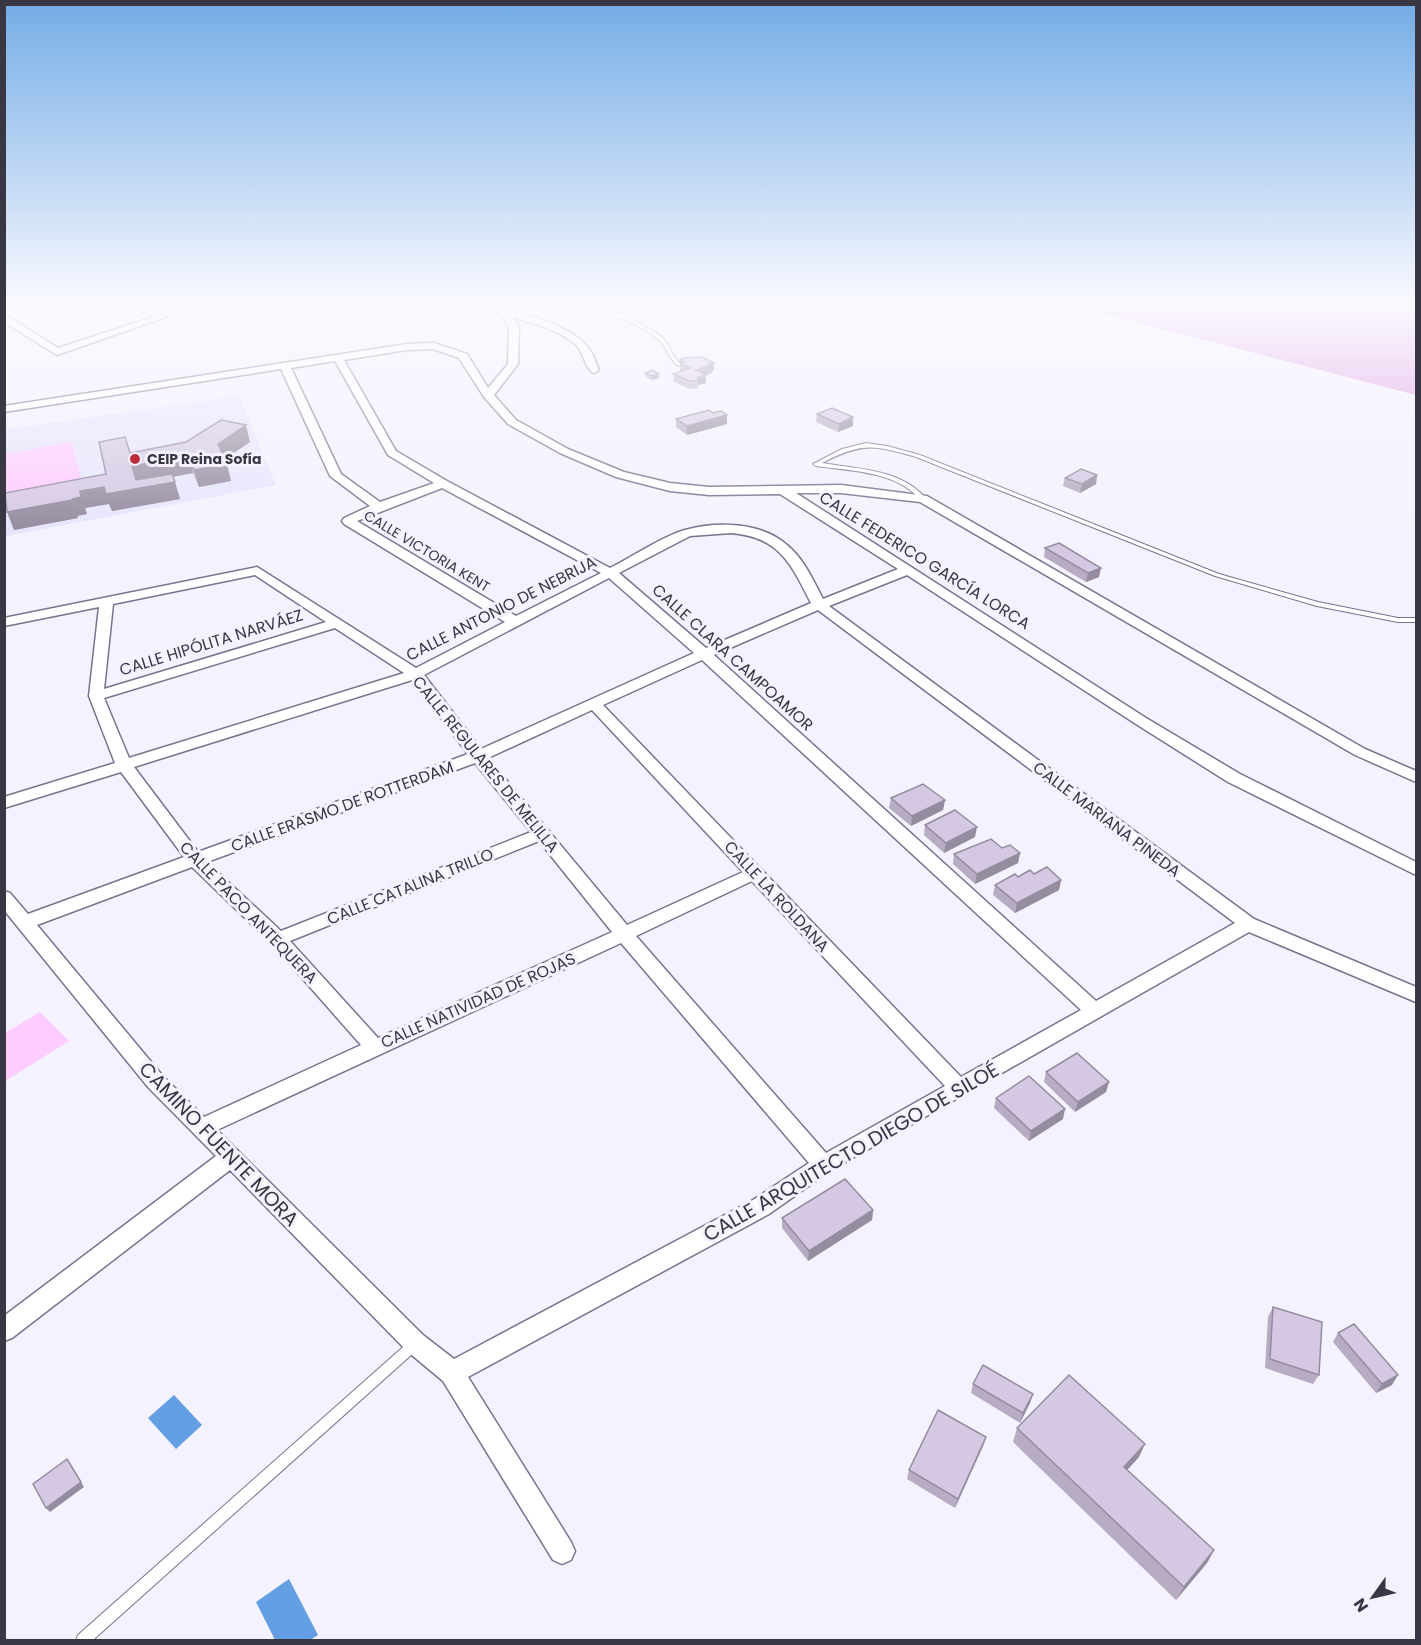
<svg xmlns="http://www.w3.org/2000/svg" width="1421" height="1645" font-family="Poppins,sans-serif">
<style>
.built{fill:#e7e5fc}
.green{fill:#feccff}
.forest{fill:#de9cdf}
.water{fill:#639fe2}
.lines{fill:none;stroke-linecap:round;stroke-linejoin:round}
.lane-casing{stroke:#77748f;stroke-width:2}
.street-casing{stroke:#77748f;stroke-width:3}
.lane{fill:#fff;fill-rule:evenodd}
.street{fill:#fff;fill-rule:evenodd}
.wall{fill:#b7acc3}
.shaded-wall{fill:#958c9f}
.building{fill:#d5c8e3;stroke:#958c9f;stroke-width:1.5}
.poi-dot{fill:#be2d3c;stroke:#f3f2fe;stroke-width:2}
.labels{text-anchor:middle;stroke-width:6;stroke-linejoin:round;paint-order:stroke}
.far-poi-label{font-size:14px;font-weight:bold;fill:#383743;stroke:#f3f2fe;text-anchor:start}
.far-street-label{font-size:14px;fill:#383743;stroke:#f3f2fe}
.street-label{font-size:16px;fill:#383743;stroke:#f3f2fe}
.near-street-label{font-size:20px;fill:#383743;stroke:#f3f2fe}
</style>
<rect width="100%" height="100%" fill="#f3f2fe"/>
<polygon class="built" points="239,396 276,485 6,536 5,429"/>
<g class="green">
<polygon points="72,442 82,481 5,496 5,454"/>
<polygon points="40,1012 69,1041 5,1081 5,1033"/>
</g>
<polygon class="forest" points="1063,303 1416,303 1416,395"/>
<g class="water">
<polygon points="174,1395 202,1425 176,1449 148,1418"/>
<polygon points="289,1579 318,1635 310,1640 275,1640 256,1602"/>
</g>
<g class="lines">
<g class="lane-casing">
<g id="lane">
<path d="M581,303C598,302 650,326 663,338C668,343 670,349 673,354C675,359 679,362 683,365L678,366C668,358 667,347 658,339C635,319 606,317 581,303Z"/>
<path d="M866,443L887,446L920,455L1219,574L1318,602L1398,618H1416V622H1398L1317,606L1215,576L916,457C873,445 863,442 822,463C857,469 902,469 926,499L925,500H921C896,471 851,471 816,466L813,464L842,449Z"/>
<polygon points="415,1338 419,1340 421,1344 419,1348 93,1640 76,1640 78,1635 411,1340"/>
</g>
</g>
<g class="street-casing">
<g id="street">
<polygon points="127,303 138,303 166,317 57,355 4,322 4,314 58,348 153,317"/>
<path d="M474,303C498,303 565,324 583,342C592,350 595,360 599,370L594,373C585,369 584,354 577,346C561,330 534,324 513,317L519,327L518,364L494,395L516,420L568,449L624,472L670,483L709,487L841,485L927,496L1365,749L1416,771V782L1355,755L920,502L841,493H796L1146,718L1240,774L1416,862V875L1228,782L1136,724L907,575L829,606L1254,919L1416,987V1002L1249,932L830,1171L769,1214L468,1377L571,1542L575,1551L571,1560L562,1564L553,1560L443,1381L407,1351L230,1170L12,1338L4,1341V1316L216,1156L148,1087L4,910V891L10,893L28,914L184,857L121,772L4,808V797L115,763L89,696L99,607L4,626V618L257,567L416,668L505,622L344,524L342,521L344,518L370,506L330,476L281,369L4,412V406L407,344L434,343L467,354L488,388L508,364L509,327L501,314ZM433,349L459,358L484,397L508,424L560,453L616,477L670,491L709,495L780,494L898,569L823,599C813,580 804,559 787,545C761,522 717,521 685,530C663,536 632,557 610,568L447,481L396,451L344,360L407,350ZM335,361L388,455L434,483L380,502L341,474L291,368ZM442,488L601,573L516,616L357,521ZM731,533C780,537 791,564 811,603L706,648L619,573L690,536ZM255,575L326,622L104,689L113,604ZM609,578L694,653L481,749L424,675ZM818,610L1235,923L1096,1001L714,655ZM335,628L404,673L129,758L104,698ZM702,660L1081,1010L961,1077L603,705ZM412,680L468,754L198,852L134,767ZM592,710L743,872L627,925L488,758ZM475,763L531,832L281,931L207,862ZM539,841L612,932L378,1038L290,941ZM192,867L272,944L361,1045L204,1117L162,1075L37,925ZM752,881L945,1086L826,1153L636,936ZM621,943L809,1163L753,1200L454,1359L423,1335L217,1130Z"/>
</g>
</g>
<use href="#lane" class="lane"/>
<use href="#street" class="street"/>
</g>
<g class="wall">
<polygon points="680,360 714,363 714,371 712,371 712,373 706,375 706,383 698,385 698,388 690,389 674,382 673,374 680,371"/>
<polygon points="645,373 659,374 659,378 652,380 645,377"/>
<polygon points="713,413 727,415 727,424 687,435 676,427 676,419"/>
<polygon points="817,414 853,426 838,432 816,422"/>
<polygon points="250,442 225,459 231,481 199,487 193,473 173,477 180,499 112,511 109,504 85,508 87,514 77,516 78,518 14,530 106,474 130,453"/>
<polygon points="1097,475 1096,484 1080,493 1063,486 1065,478"/>
<polygon points="1045,548 1099,577 1086,582 1044,557"/>
<polygon points="891,798 945,800 943,810 911,826 889,808"/>
<polygon points="925,825 975,837 944,853 924,835"/>
<polygon points="1002,848 1020,853 1018,863 975,884 953,864 954,854"/>
<polygon points="1034,874 1061,880 1059,890 1015,913 993,895 995,885 1018,877"/>
<polygon points="1046,1072 1106,1092 1075,1112 1044,1082"/>
<polygon points="996,1098 1063,1119 1029,1141 994,1108"/>
<polygon points="873,1210 872,1220 808,1261 782,1228 782,1218"/>
<polygon points="1273,1307 1319,1375 1313,1384 1265,1368 1268,1317"/>
<polygon points="1338,1333 1392,1385 1376,1393 1333,1342"/>
<polygon points="973,1384 1030,1403 1020,1423 971,1393"/>
<polygon points="1017,1428 1139,1457 1127,1470 1214,1550 1207,1563 1176,1600 1013,1442"/>
<polygon points="986,1437 983,1446 955,1508 907,1479 909,1470"/>
</g>
<g class="shaded-wall">
<polygon points="714,363 714,371 712,371 712,373 706,375 706,383 698,385 698,388 698,377 696,370"/>
<polygon points="659,374 659,378 652,380 652,376"/>
<polygon points="727,415 727,424 687,435 687,426"/>
<polygon points="853,417 853,426 838,432 839,424"/>
<polygon points="246,425 250,442 223,460 218,444"/>
<polygon points="189,456 193,473 137,483 132,466"/>
<polygon points="227,464 231,481 199,487 194,470"/>
<polygon points="1097,475 1096,484 1080,493 1082,484"/>
<polygon points="175,482 180,499 112,511 109,504 85,508 87,514 77,516 72,499 80,491 104,487"/>
<polygon points="72,500 78,518 14,530 7,512"/>
<polygon points="1101,568 1099,577 1086,582 1088,573"/>
<polygon points="945,800 943,810 911,826 912,816"/>
<polygon points="977,827 975,837 944,853 946,843"/>
<polygon points="1020,853 1018,863 975,884 977,874"/>
<polygon points="1061,880 1059,890 1015,913 1017,903"/>
<polygon points="1109,1082 1106,1092 1075,1112 1078,1102"/>
<polygon points="1065,1109 1063,1119 1029,1141 1031,1131"/>
<polygon points="873,1210 872,1220 808,1261 809,1251"/>
<polygon points="1398,1375 1392,1385 1376,1393 1382,1384"/>
<polygon points="1033,1394 1030,1403 1020,1423 1023,1413"/>
<polygon points="986,1437 983,1446 955,1508 958,1499"/>
<polygon points="1145,1444 1139,1457 1118,1480 1124,1467"/>
<polygon points="67,1459 84,1487 50,1512 46,1508"/>
<polygon points="1214,1550 1207,1563 1176,1600 1184,1587"/>
</g>
<g class="building">
<polygon points="702,357 714,363 709,364 712,365 696,370 706,375 698,377 698,380 690,381 673,374 690,368 680,363 684,362 680,360 684,358"/>
<polygon points="652,370 659,374 652,376 645,373"/>
<polygon points="832,408 853,417 839,424 817,414"/>
<polygon points="709,410 713,413 721,411 727,415 687,426 676,419"/>
<polygon points="221,420 246,425 218,444 227,464 194,470 189,456 132,466 136,480 172,474 175,482 106,494 104,487 80,491 81,497 72,499 72,500 7,512 5,493 106,474 99,442 125,437 130,453 186,442"/>
<polygon points="1081,469 1097,475 1082,484 1065,478"/>
<polygon points="1059,543 1101,568 1088,573 1045,548"/>
<polygon points="923,784 945,800 912,816 891,798"/>
<polygon points="955,810 977,827 946,843 925,825"/>
<polygon points="991,839 1002,848 1010,845 1020,853 977,874 954,854"/>
<polygon points="1047,867 1061,880 1017,903 995,885 1015,874 1018,877 1030,870 1034,874"/>
<polygon points="1077,1053 1109,1082 1078,1102 1046,1072"/>
<polygon points="1029,1076 1065,1109 1031,1131 996,1098"/>
<polygon points="845,1179 873,1210 809,1251 782,1218"/>
<polygon points="1273,1307 1322,1322 1319,1375 1270,1359"/>
<polygon points="1354,1324 1398,1375 1382,1384 1338,1333"/>
<polygon points="983,1365 1033,1394 1023,1413 973,1384"/>
<polygon points="1069,1375 1145,1444 1124,1467 1214,1550 1184,1587 1017,1428"/>
<polygon points="938,1410 986,1437 958,1499 909,1470"/>
<polygon points="67,1459 81,1482 46,1508 33,1484"/>
</g>
<linearGradient id="sky" x2="0" y2="1"><stop stop-color="#73ace6"/><stop offset="0.57" stop-color="#faf9ff"/><stop offset="1" stop-color="#faf9ff" stop-opacity="0"/></linearGradient>
<rect width="1421" height="533" fill="url(#sky)"/>
<circle class="poi-dot" cx="135" cy="459" r="6"/>
<g class="labels">
<g class="far-poi-label">
<text x="147" y="464">CEIP Reina Sofía</text>
</g>
<g class="far-street-label">
<text transform="translate(427 551) rotate(31)" y="5">CALLE VICTORIA KENT</text>
</g>
<g class="street-label">
<text transform="translate(925 560) rotate(32)" y="6">CALLE FEDERICO GARCÍA LORCA</text>
<text transform="translate(501 608) rotate(-27)" y="6">CALLE ANTONIO DE NEBRIJA</text>
<text transform="translate(211 642) rotate(-17)" y="6">CALLE HIPÓLITA NARVÁEZ</text>
<text transform="translate(733 657) rotate(42)" y="6">CALLE CLARA CAMPOAMOR</text>
<text transform="translate(486 764) rotate(51)" y="6">CALLE REGULARES DE MELILLA</text>
<text transform="translate(342 806) rotate(-20)" y="6">CALLE ERASMO DE ROTTERDAM</text>
<text transform="translate(1107 819) rotate(37)" y="6">CALLE MARIANA PINEDA</text>
<text transform="translate(410 886) rotate(-22)" y="6">CALLE CATALINA TRILLO</text>
<text transform="translate(777 896) rotate(47)" y="6">CALLE LA ROLDANA</text>
<text transform="translate(249 912) rotate(46)" y="6">CALLE PACO ANTEQUERA</text>
<text transform="translate(478 1000) rotate(-24)" y="6">CALLE NATIVIDAD DE ROJAS</text>
</g>
<g class="near-street-label">
<text transform="translate(219 1144) rotate(46)" y="7">CAMINO FUENTE MORA</text>
<text transform="translate(851 1152) rotate(-30)" y="7">CALLE ARQUITECTO DIEGO DE SILOÉ</text>
</g>
</g>
<rect width="1421" height="1645" fill="none" stroke="#383743" stroke-width="12"/>
<g transform="translate(1373 1597) rotate(236)" stroke="#f3f2fe" stroke-width="4.5" paint-order="stroke">
<path d="M0-4.5L10 22L0 15L-10 22Z" fill="#383743"/>
<text y="-9" font-size="16" font-weight="bold" text-anchor="middle" fill="#383743">N</text>
</g>
</svg>
